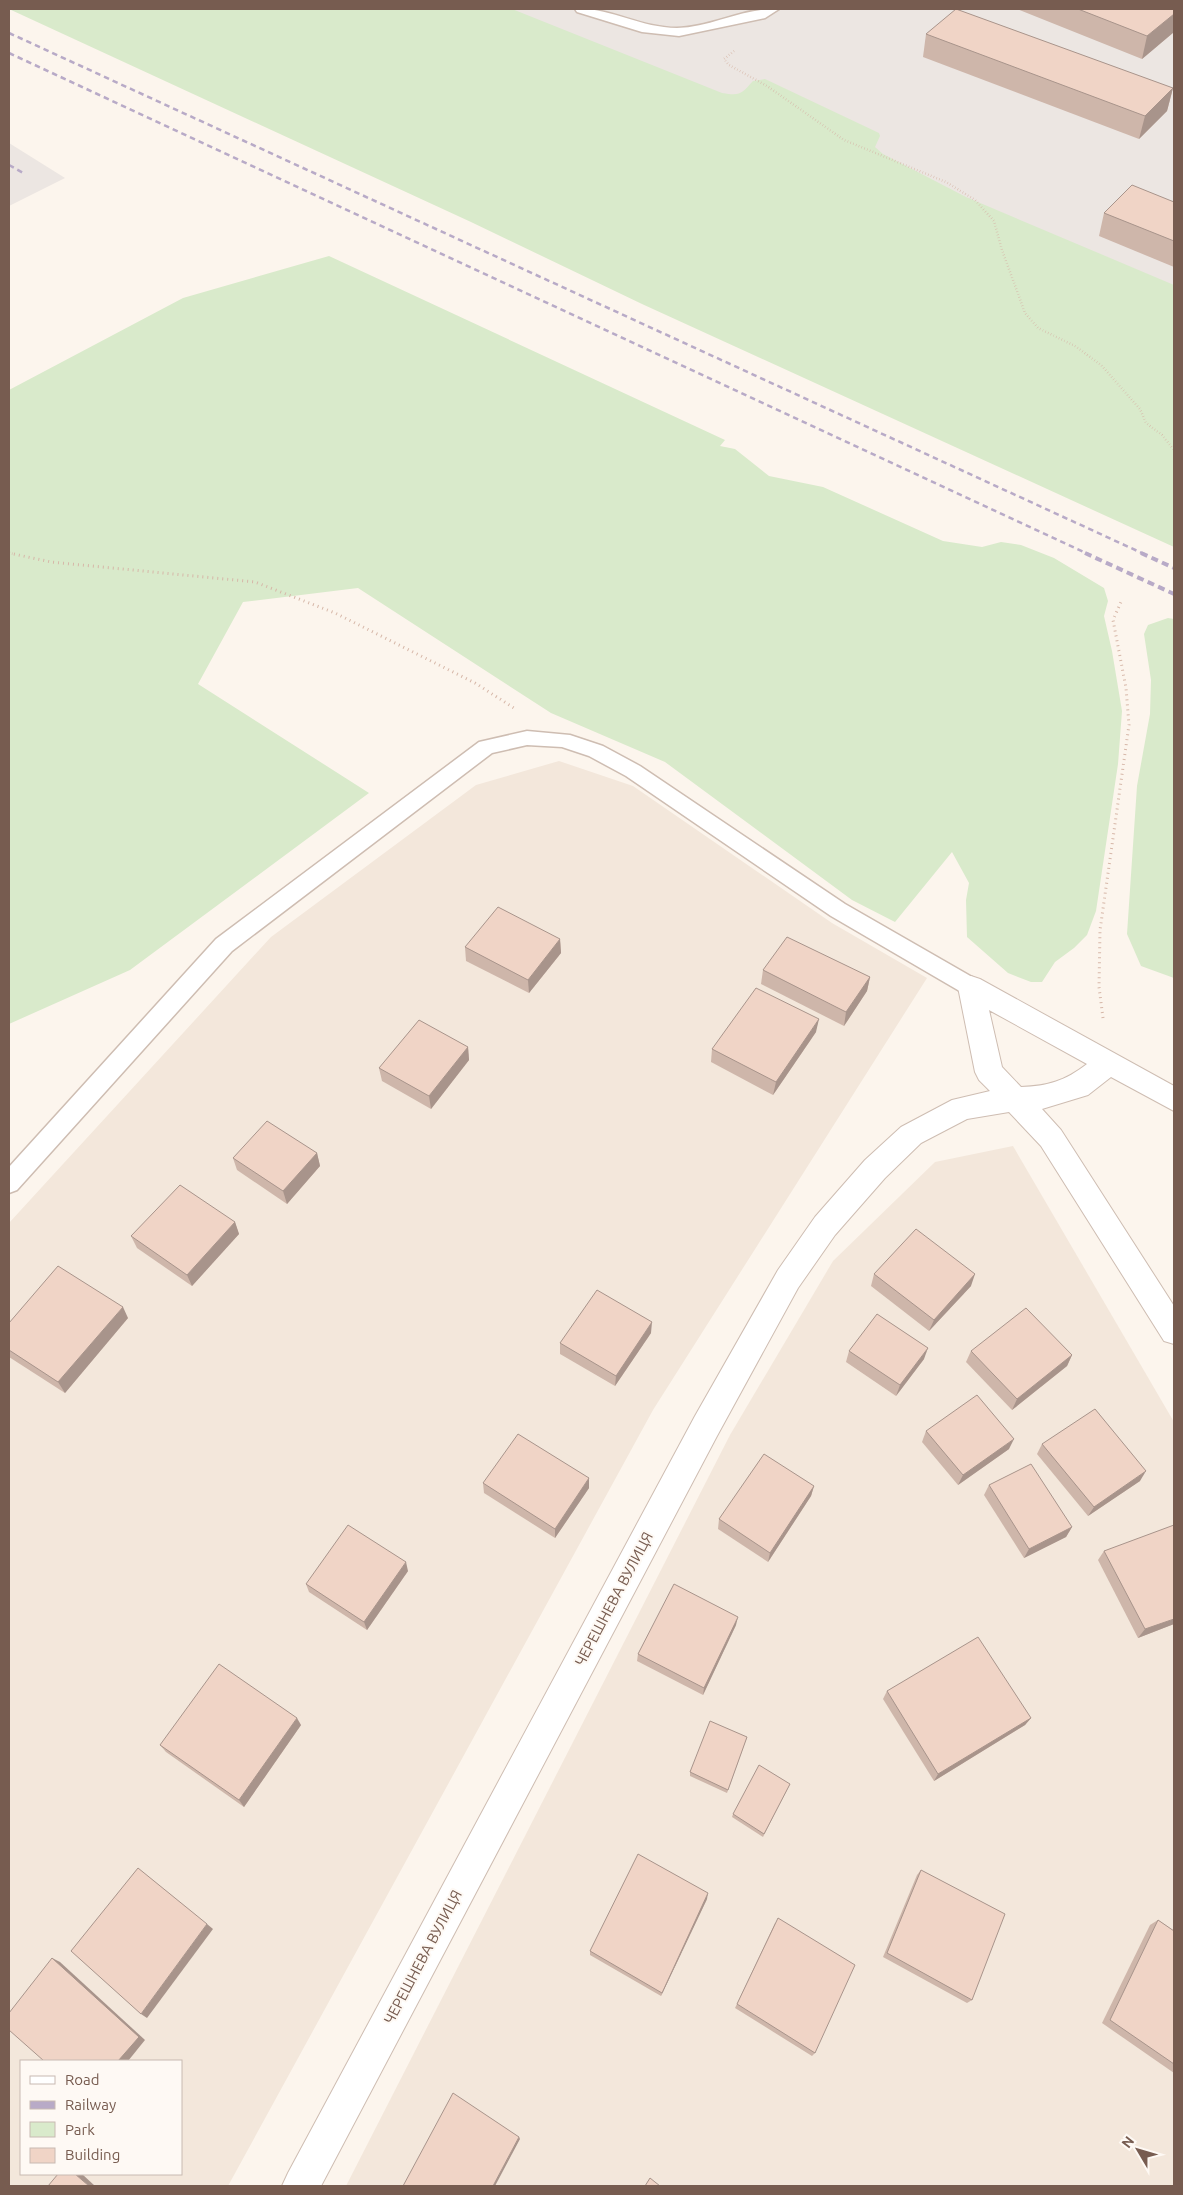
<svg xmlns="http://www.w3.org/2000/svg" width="1183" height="2195" font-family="Ubuntu,sans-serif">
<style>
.residential{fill:#f3e7db;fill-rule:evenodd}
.industrial{fill:#ece6e2}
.green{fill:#d9eacb}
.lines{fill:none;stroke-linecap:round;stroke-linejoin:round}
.service-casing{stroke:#cebdb2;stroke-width:3}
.minor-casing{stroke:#cebdb2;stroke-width:2}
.path-far1{stroke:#d6b7a8;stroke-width:2.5;stroke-dasharray:0.5 2.5;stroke-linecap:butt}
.path{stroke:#d6b7a8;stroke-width:3;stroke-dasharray:1 4;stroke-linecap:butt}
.service{fill:#fff;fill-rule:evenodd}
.minor{fill:#fff;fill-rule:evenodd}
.rail-far1{stroke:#b8aac7;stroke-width:2.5;stroke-dasharray:5.5 4;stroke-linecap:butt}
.rail{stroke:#b8aac7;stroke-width:4;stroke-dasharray:7 4.5;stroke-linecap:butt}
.wall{fill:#ceb6aa}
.shaded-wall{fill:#a8948b}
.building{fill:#f0d4c6;stroke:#a8948b}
.labels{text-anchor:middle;stroke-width:4;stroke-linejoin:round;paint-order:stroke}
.street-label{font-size:15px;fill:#775c50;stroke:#fef9f4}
</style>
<rect width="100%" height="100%" fill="#fcf5ed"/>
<g class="residential">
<path d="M559,761L633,786L832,923L927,978L653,1410L228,2186H9V1223L271,937L476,785ZM21,2061H181V2174H21Z"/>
<polygon points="1013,1146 1174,1422 1174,2186 346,2186 730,1435 833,1261 935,1162"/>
</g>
<g class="industrial">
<polygon points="497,9 1174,9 1174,298"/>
<polygon points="9,143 65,178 9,206"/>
</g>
<g class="green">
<path d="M9,9H512L722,93C741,96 741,94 753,81L765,79L879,133L880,136L875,147L883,154L966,197L1174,285V547L642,304L471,222Z"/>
<polygon points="329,256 725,440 720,446 735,449 769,476 823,487 943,541 982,547 1001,542 1021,545 1054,558 1104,588 1108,601 1104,616 1112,651 1122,711 1118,764 1096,911 1087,935 1074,948 1055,962 1042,982 1031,982 1008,973 967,937 966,900 969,883 952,852 895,922 852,900 665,762 551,713 358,588 243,602 198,684 369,793 130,970 9,1024 9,390 183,298"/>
<polygon points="1168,618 1174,619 1174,978 1141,966 1127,934 1137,786 1150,714 1151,680 1144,634 1148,625"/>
</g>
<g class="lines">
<g class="service-casing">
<g id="service">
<path d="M575,9C609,7 640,28 677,28C712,27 745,7 779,9L765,18L679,36L642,32L577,12Z"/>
<polygon points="527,731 570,735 603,746 640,766 845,904 979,981 982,987 979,993 971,996 963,993 831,916 626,776 589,756 562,747 527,745 492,753 232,951 17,1190 9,1193 9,1167 216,939 479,742"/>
</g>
</g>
<g class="minor-casing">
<path id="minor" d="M971,976L980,979L1174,1086V1111L1111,1077L1088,1095L1042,1109L1061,1130L1174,1306V1344L1164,1341L1041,1146L1009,1112L967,1119L921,1143L885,1178L835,1235L798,1288L717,1436L321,2186H282L288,2173L695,1416L778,1270L815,1217L865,1160L901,1127L952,1100L990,1091L979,1080L975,1072L958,987L962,979ZM989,1010L1087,1064C1065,1081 1048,1086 1021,1087L1002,1067Z"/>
</g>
<g class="path-far1">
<polyline points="734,51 724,59 729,65 767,86 844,140 946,182 975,200 994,221 1002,250 1025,313 1038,328 1075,346 1101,365 1140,409 1146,423 1162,435 1174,450"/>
<polyline points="9,553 14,554"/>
</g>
<g class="path">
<polyline points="9,553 51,562 255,582 335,613 475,683 514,708"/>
<polyline points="1103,1018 1099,987 1100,930 1129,725 1126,688 1113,620 1121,602"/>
</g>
<use href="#service" class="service"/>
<use href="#minor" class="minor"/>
<g class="rail-far1">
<polyline points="9,33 1144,554"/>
<polyline points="9,53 1088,554"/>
<polyline points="9,165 25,174"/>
</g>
<g class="rail">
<polyline points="1085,553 1174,594"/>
<polyline points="1141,553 1174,568"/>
</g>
</g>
<g class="wall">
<polygon points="1017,9 1174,9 1174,32 1142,59"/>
<polygon points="926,34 1173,88 1167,111 1139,139 923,57"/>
<polygon points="1174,202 1174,267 1099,236 1104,213"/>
<polygon points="560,939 561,953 529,993 466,961 465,947"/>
<polygon points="763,970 870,977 867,991 844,1026 761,984"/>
<polygon points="816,1032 773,1095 711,1062 712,1049"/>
<polygon points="468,1047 469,1060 431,1109 382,1081 379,1068"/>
<polygon points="317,1153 320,1166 287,1204 237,1170 233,1158"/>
<polygon points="235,1222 239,1234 192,1286 137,1248 131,1236"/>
<polygon points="874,1274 971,1286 929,1331 871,1286"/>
<polygon points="128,1318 65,1393 9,1357 9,1323"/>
<polygon points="651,1333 615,1386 560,1354 560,1343"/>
<polygon points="849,1351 924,1359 896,1396 846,1362"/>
<polygon points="971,1351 1072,1355 1067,1366 1012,1410 966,1362"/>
<polygon points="926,1431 1009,1449 958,1485 922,1442"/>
<polygon points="1042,1444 1140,1481 1088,1516 1037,1454"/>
<polygon points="483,1483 589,1488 555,1538 484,1493"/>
<polygon points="989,1485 1072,1527 1066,1537 1024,1558 984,1495"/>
<polygon points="814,1486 811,1496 768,1562 718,1529 719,1519"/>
<polygon points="1104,1551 1174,1624 1138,1638 1098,1560"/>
<polygon points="408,1571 367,1630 309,1592 306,1584"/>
<polygon points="736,1625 703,1695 637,1661 638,1654"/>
<polygon points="887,1691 1031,1718 1025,1725 934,1781 883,1699"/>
<polygon points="301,1725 244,1807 166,1752 160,1745"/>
<polygon points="747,1737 727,1793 690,1776 690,1772"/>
<polygon points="790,1784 763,1837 732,1817 733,1814"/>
<polygon points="921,1870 972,2000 967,2003 883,1957 917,1875"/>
<polygon points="707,1899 661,1996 590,1955 590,1951"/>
<polygon points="1158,1920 1174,1931 1174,2073 1102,2023 1150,1925"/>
<polygon points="775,1923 815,2053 812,2056 735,2008"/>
</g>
<g class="shaded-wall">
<polygon points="1174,14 1174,32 1142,59 1147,36"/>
<polygon points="1173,88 1167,111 1139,139 1145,116"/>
<polygon points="560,939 561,953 529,993 528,980"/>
<polygon points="870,977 867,991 844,1026 846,1012"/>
<polygon points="819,1019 816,1032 773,1095 776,1082"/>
<polygon points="468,1047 469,1060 431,1109 429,1096"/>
<polygon points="317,1153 320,1166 287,1204 283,1191"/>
<polygon points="235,1222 239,1234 192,1286 187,1275"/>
<polygon points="975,1274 971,1286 929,1331 934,1320"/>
<polygon points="123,1307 128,1318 65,1393 58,1382"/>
<polygon points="652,1322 651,1333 615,1386 616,1376"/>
<polygon points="928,1348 924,1359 896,1396 900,1385"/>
<polygon points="1072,1355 1067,1366 1012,1410 1017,1399"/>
<polygon points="1014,1439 1009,1449 958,1485 963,1475"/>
<polygon points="1146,1471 1140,1481 1088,1516 1094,1507"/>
<polygon points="589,1478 589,1488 555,1538 555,1529"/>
<polygon points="814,1486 811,1496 768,1562 770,1553"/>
<polygon points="1072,1527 1066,1537 1024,1558 1029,1549"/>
<polygon points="406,1562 408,1571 367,1630 364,1622"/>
<polygon points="738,1617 736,1625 703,1695 704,1688"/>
<polygon points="1174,1619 1174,1624 1138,1638 1145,1629"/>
<polygon points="297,1718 301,1725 244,1807 239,1800"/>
<polygon points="1031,1718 1025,1725 934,1781 938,1774"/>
<polygon points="708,1893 707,1899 661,1996 662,1993"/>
<polygon points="207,1924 213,1929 147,2018 141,2014"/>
<polygon points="52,1958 60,1962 145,2040 128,2061 118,2061"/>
<polygon points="519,2137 520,2139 495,2186 493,2186"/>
<polygon points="75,2174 82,2174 95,2186 89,2186"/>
</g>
<g class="building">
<polygon points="956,9 1173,88 1145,116 926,34"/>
<polygon points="1078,9 1174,9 1174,14 1147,36"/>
<polygon points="1132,185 1174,202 1174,241 1104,213"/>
<polygon points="498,907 560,939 528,980 465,947"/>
<polygon points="787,937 870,977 846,1012 763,970"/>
<polygon points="756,988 819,1019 776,1082 712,1049"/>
<polygon points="419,1020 468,1047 429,1096 379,1068"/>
<polygon points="267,1121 317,1153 283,1191 233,1158"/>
<polygon points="180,1185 235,1222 187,1275 131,1236"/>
<polygon points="916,1229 975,1274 934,1320 874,1274"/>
<polygon points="58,1266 123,1307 58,1382 9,1350 9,1323"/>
<polygon points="597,1290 652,1322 616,1376 560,1343"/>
<polygon points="1026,1308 1072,1355 1017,1399 971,1351"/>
<polygon points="877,1314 928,1348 900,1385 849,1351"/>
<polygon points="977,1395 1014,1439 963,1475 926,1431"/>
<polygon points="1095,1409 1146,1471 1094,1507 1042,1444"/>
<polygon points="518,1434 589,1478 555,1529 483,1483"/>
<polygon points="764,1454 814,1486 770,1553 719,1519"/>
<polygon points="1031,1464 1072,1527 1029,1549 989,1485"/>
<polygon points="348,1525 406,1562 364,1622 306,1584"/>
<polygon points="1174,1525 1174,1619 1145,1629 1104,1551"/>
<polygon points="674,1584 738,1617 704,1688 638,1654"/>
<polygon points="978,1637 1031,1718 938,1774 887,1691"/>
<polygon points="219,1664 297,1718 239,1800 160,1745"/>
<polygon points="710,1721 747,1737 728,1790 690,1772"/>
<polygon points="759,1765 790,1784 764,1834 733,1814"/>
<polygon points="638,1854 708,1893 662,1993 590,1951"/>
<polygon points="138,1868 207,1924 141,2014 71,1951"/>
<polygon points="921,1870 1005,1914 972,2000 887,1953"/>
<polygon points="778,1918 855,1965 815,2053 737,2004"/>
<polygon points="1158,1920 1174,1931 1174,2064 1110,2020"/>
<polygon points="52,1958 139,2037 118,2061 44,2061 9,2030 9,2013"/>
<polygon points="453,2093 519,2137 493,2186 403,2186"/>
<polygon points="58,2174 75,2174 89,2186 48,2186"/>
<polygon points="650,2178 660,2186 645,2186"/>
</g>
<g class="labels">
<g class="street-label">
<text transform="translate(614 1599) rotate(-62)" y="5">ЧЕРЕШНЕВА ВУЛИЦЯ</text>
<text transform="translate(423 1957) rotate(-62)" y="5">ЧЕРЕШНЕВА ВУЛИЦЯ</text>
</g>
</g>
<rect width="1183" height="2195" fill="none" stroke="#775c50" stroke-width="20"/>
<rect x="20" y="2060" width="162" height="115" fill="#fef9f4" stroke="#c8bab2"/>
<rect x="30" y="2076" width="25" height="8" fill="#ffffff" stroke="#c8bab2"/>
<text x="65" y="2085" font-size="15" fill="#775c50">Road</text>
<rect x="30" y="2101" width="25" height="8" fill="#b8aac7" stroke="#c8bab2"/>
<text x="65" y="2110" font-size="15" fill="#775c50">Railway</text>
<rect x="30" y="2122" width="25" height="15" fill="#d9eacb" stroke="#c8bab2"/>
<text x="65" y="2135" font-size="15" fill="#775c50">Park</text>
<rect x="30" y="2148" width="25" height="15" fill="#f0d4c6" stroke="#c8bab2"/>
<text x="65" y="2160" font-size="15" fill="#775c50">Building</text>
<g transform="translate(1138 2150) rotate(308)" stroke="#fef9f4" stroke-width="4" paint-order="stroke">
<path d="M0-4L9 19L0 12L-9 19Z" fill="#775c50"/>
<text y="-8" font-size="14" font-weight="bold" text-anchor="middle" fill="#775c50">N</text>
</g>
</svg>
